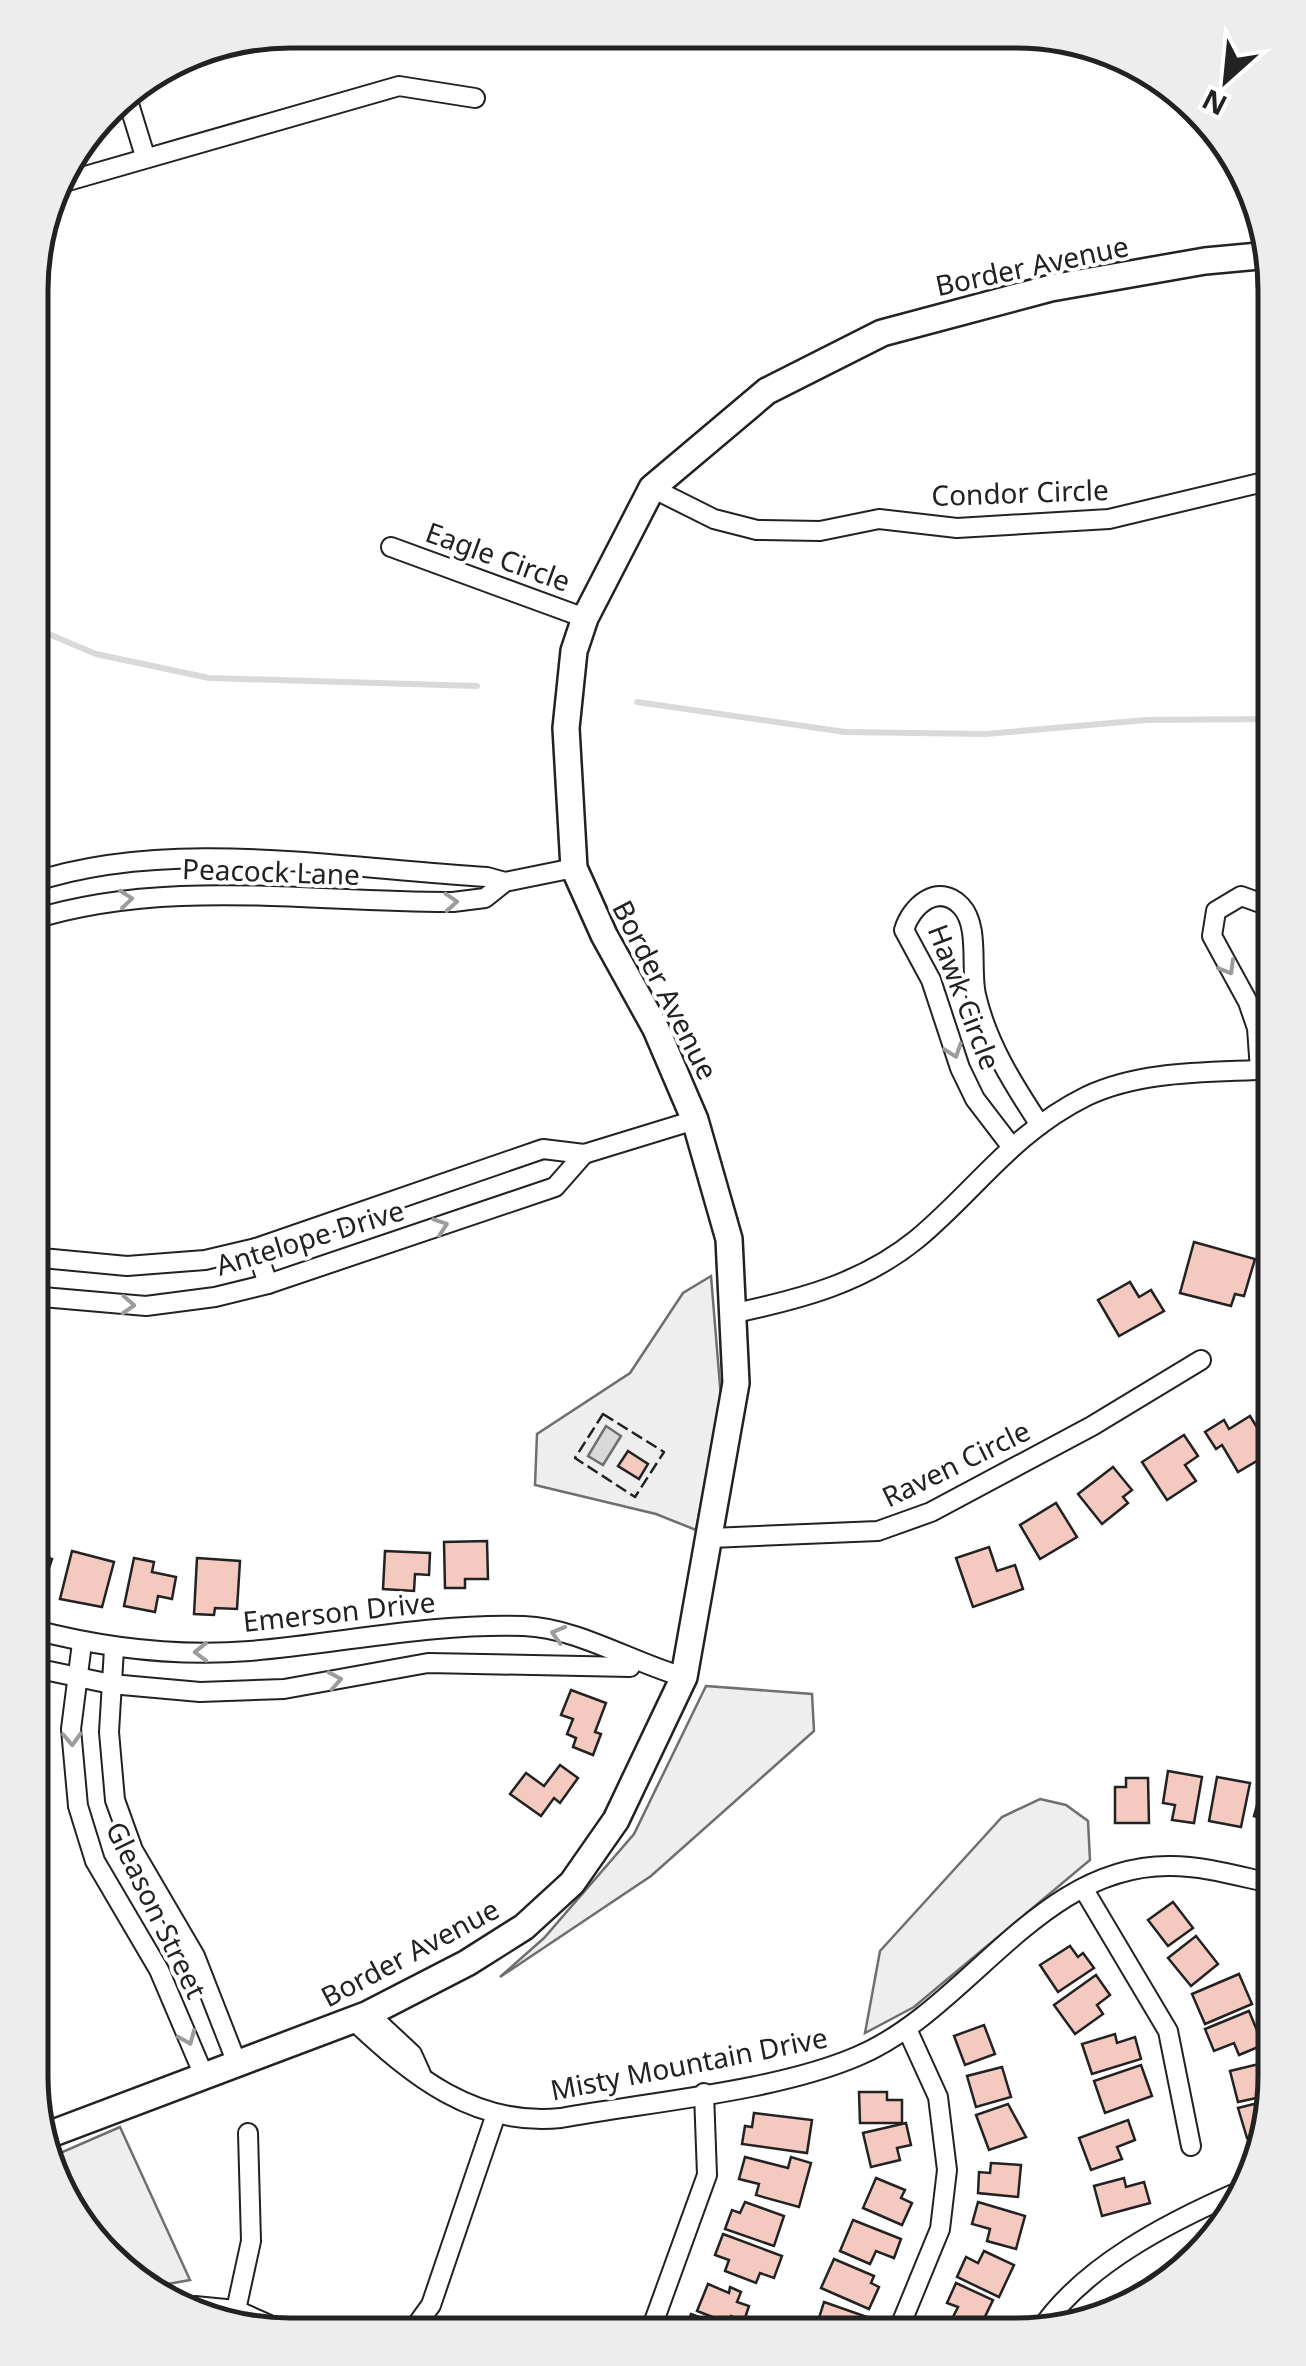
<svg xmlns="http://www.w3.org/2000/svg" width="1306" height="2366" font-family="'Noto Sans',sans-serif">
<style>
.green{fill:#eee;stroke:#6f6f6f;stroke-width:2.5}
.water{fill:#d9d9d9;stroke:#6f6f6f;stroke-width:2.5}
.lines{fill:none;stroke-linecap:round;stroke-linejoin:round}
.stream{stroke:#d9d9d9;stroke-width:6}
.building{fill:#f3c9c0;stroke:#222;stroke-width:2.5}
.street-casing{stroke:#222;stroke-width:22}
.secondary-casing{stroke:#222;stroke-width:30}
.street{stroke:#fff;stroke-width:18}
.secondary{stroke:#fff;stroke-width:25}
.fence{stroke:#222;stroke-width:2.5;stroke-dasharray:12 5;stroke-linecap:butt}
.wall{stroke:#222;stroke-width:5}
.oneway{stroke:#9c9c9c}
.labels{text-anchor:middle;stroke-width:8;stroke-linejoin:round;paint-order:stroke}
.street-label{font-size:28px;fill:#222;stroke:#fff}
.rim{fill:none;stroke:#222;stroke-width:5}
</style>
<rect width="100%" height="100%" fill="#fff"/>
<g class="green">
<polygon points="711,1276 721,1398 696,1530 656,1514 535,1485 537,1434 630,1373 683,1293"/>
<polygon points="706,1686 812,1694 814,1731 651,1876 500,1977 544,1938 634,1834"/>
<polygon points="1040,1799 1066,1805 1088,1821 1090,1860 914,2007 865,2033 880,1951 1002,1817"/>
<polygon points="120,2127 190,2280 151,2287 119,2272 44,2160"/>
</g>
<polygon class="water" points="606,1426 621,1436 603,1465 588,1456"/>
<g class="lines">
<g class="stream">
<polyline points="32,627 96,654 209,678 477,686"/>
<polyline points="637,702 845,732 986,734 1146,720 1276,719"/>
</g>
</g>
<g class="building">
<polygon points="1194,1242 1255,1259 1244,1296 1235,1294 1231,1306 1180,1293"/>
<polygon points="1130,1282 1139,1297 1151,1290 1164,1311 1119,1336 1098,1300"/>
<polygon points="1276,1372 1276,1403 1261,1389"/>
<polygon points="1250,1416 1272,1452 1238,1472 1222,1445 1216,1449 1205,1432 1224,1420 1229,1429"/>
<polygon points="1184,1435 1198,1456 1185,1465 1196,1481 1167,1500 1142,1462"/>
<polygon points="628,1451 648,1464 639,1479 618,1466"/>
<polygon points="1113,1467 1132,1490 1123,1497 1128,1503 1102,1524 1078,1494"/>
<polygon points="1056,1503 1077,1537 1040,1559 1020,1525"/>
<polygon points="487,1541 488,1579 465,1579 465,1588 445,1588 444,1542"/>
<polygon points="989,1547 997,1571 1015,1565 1023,1589 973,1607 956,1558"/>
<polygon points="72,1551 114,1562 102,1607 60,1599"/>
<polygon points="385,1551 430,1553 429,1575 415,1574 414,1591 383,1589"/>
<polygon points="31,1552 52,1559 45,1580 31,1578"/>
<polygon points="134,1558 154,1562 152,1572 176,1577 172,1599 158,1596 155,1612 124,1606"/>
<polygon points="197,1558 240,1561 237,1609 215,1608 214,1615 194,1614"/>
<polygon points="571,1690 606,1703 595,1732 601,1734 593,1755 573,1747 576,1738 567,1734 573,1719 561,1715"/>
<polygon points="560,1765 578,1778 560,1803 554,1798 541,1816 510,1794 526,1773 544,1786"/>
<polygon points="1168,1771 1202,1777 1194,1823 1172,1820 1175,1805 1163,1803"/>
<polygon points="1276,1776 1275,1838 1261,1834 1265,1819 1254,1816 1262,1787 1272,1789"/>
<polygon points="1217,1777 1250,1783 1241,1827 1209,1821"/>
<polygon points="1126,1778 1148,1778 1149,1823 1115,1823 1115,1787 1126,1787"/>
<polygon points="1173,1902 1193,1928 1168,1946 1148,1920"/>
<polygon points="1196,1936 1218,1964 1191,1986 1168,1958"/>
<polygon points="1070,1946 1078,1957 1083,1953 1094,1968 1058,1992 1040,1965"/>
<polygon points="1239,1974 1252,2004 1205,2024 1192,1994"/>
<polygon points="1096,1975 1110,1995 1097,2005 1103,2014 1075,2034 1054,2005"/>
<polygon points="1249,2011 1263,2045 1239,2055 1234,2043 1214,2051 1205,2029"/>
<polygon points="984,2025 995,2054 965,2065 954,2036"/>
<polygon points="1115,2034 1117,2043 1135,2037 1141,2059 1092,2074 1082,2044"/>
<polygon points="1263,2063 1270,2095 1238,2102 1230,2071"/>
<polygon points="1141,2065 1152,2096 1105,2113 1094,2081"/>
<polygon points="1002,2067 1011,2097 976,2107 967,2076"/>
<polygon points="859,2092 887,2092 887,2100 902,2100 902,2123 860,2123"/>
<polygon points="1274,2099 1260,2134 1247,2138 1238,2108"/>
<polygon points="1008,2104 1026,2137 989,2150 976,2115"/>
<polygon points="754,2113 812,2120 807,2153 742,2144 745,2126 752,2127"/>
<polygon points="1128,2120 1135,2140 1117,2147 1122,2159 1091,2170 1079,2138"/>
<polygon points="906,2123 911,2145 897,2148 900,2160 871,2167 863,2133"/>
<polygon points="745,2157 788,2168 791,2157 811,2163 799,2207 756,2195 759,2184 739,2179"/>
<polygon points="991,2163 1021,2165 1018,2197 978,2193 979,2172 990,2173"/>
<polygon points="876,2178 905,2190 901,2198 912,2203 902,2225 863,2208"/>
<polygon points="1124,2178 1126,2187 1144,2182 1150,2203 1102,2216 1094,2186"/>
<polygon points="745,2202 784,2216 774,2246 725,2229 732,2210 740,2213"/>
<polygon points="978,2202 1025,2216 1016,2249 987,2241 990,2229 972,2224"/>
<polygon points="853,2220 901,2239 894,2258 876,2251 870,2264 840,2251"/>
<polygon points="723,2234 782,2256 774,2278 760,2273 756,2283 725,2271 729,2260 715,2255"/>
<polygon points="984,2251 1014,2265 999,2297 957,2277 966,2257 978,2263"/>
<polygon points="834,2259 874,2276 871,2283 879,2287 869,2309 821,2288"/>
<polygon points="956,2283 993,2300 979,2329 953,2317 958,2307 947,2303"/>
<polygon points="708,2284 729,2293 730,2287 741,2292 737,2302 749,2306 744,2321 731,2316 728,2323 697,2311"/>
<polygon points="824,2302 867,2317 861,2336 814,2334"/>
<polygon points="691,2314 738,2332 737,2335 683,2335"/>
</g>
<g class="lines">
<g class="street-casing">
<g id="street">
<polyline points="125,91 145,156"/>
<polyline points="54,185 399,86 475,98"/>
<polyline points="652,488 714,519 757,530 820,531 879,519 957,528 1109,519 1276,479"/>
<polyline points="391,547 585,618"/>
<path d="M31,883C169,836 344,869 487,877L505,882"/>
<path d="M31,920C167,877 313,903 453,902L485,898L505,882L574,868"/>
<polyline points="1260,1070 1257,1028 1248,1002 1212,936 1216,911 1241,896 1266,905 1276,917"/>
<path d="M1011,1146L975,1099L960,1068L931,980L904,930C911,906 938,882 961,906C980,926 970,968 976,995C987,1043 1013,1084 1040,1125"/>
<polyline points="256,1248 268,1284"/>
<polyline points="31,1257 127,1266 205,1260 256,1248 543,1149 584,1154 695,1120"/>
<polyline points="31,1296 146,1306 215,1297 268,1284 555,1187 584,1154"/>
<path d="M735,1313C801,1299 863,1283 917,1239C977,1189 1012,1133 1087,1096C1144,1069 1214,1073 1276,1069"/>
<polyline points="711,1538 878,1531 931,1512 1092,1426 1201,1360"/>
<path d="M31,1629C103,1648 175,1657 250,1651C342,1643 431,1623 524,1626C578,1628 633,1663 684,1677"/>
<polyline points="82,1643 71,1729 78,1806 95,1861 159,1970 205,2078"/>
<polyline points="114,1649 109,1732 115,1800 133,1850 195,1956 238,2066"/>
<polyline points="30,1667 111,1684 200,1692 284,1689 428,1663 630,1667"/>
<polyline points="1083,1888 1168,2031 1191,2146"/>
<polyline points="368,2013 412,2054 421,2074"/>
<path d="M353,2020C412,2076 475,2127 561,2118C650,2102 777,2091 858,2056C969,2009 1039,1864 1171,1866C1206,1866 1241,1877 1275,1884"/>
<polyline points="195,2306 236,2310 290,2334"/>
<polyline points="236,2310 251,2241 248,2133"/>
<path d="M1039,2332C1081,2267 1169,2222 1238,2192"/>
<polyline points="410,2334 431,2305 495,2117"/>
<polyline points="649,2335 707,2175 704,2093"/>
<polyline points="896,2336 940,2229 947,2170 938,2097 907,2029"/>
</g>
</g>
<g class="secondary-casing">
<polyline id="secondary" points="40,2138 366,2015 467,1963 524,1927 572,1883 616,1820 684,1677 736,1383 729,1239 695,1120 656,1029 604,935 574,868 566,728 574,651 585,618 652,488 767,391 882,333 1051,288 1205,261 1270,255"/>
</g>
<use href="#street" class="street"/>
<use href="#secondary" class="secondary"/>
<polygon class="fence" points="603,1414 664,1452 635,1497 575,1458"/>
<g class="wall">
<polyline points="1267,676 1266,704 1276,706"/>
<polyline points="1259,762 1263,730 1276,730"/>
</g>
</g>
<defs><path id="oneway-chevron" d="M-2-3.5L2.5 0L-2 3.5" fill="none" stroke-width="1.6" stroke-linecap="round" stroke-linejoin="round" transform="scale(2.5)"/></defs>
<g class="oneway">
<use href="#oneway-chevron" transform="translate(126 899) rotate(-6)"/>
<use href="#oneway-chevron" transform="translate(451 902) rotate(-4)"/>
<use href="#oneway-chevron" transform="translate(1228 968) rotate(59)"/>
<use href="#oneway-chevron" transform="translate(954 1051) rotate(71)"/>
<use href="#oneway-chevron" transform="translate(441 1226) rotate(-19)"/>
<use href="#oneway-chevron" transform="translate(128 1305) rotate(3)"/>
<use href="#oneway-chevron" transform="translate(558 1634) rotate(-164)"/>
<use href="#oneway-chevron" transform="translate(201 1652) rotate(179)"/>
<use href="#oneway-chevron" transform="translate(335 1680) rotate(-10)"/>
<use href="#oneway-chevron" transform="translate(72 1739) rotate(88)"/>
<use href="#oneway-chevron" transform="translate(188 2038) rotate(67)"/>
</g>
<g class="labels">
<g class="street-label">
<text transform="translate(1032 266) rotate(-12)" y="10">Border Avenue</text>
<text transform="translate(1020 493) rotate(-2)" y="10">Condor Circle</text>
<text transform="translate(498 557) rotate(20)" y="10">Eagle Circle</text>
<text transform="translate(271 872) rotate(2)" y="10">Peacock Lane</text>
<text transform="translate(665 990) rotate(63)" y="10">Border Avenue</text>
<text transform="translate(964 997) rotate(69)" y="10">Hawk Circle</text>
<text transform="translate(310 1238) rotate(-17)" y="10">Antelope Drive</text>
<text transform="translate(956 1464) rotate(-26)" y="10">Raven Circle</text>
<text transform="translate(339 1612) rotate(-6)" y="10">Emerson Drive</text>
<text transform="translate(156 1910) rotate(64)" y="10">Gleason Street</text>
<text transform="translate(410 1953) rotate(-28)" y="10">Border Avenue</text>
<text transform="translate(689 2064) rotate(-11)" y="10">Misty Mountain Drive</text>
</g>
</g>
<path d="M0 0H1306V2366H0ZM290 48H1016A242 242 0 0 1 1258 290V2076A242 242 0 0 1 1016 2318H290A242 242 0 0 1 48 2076V290A242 242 0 0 1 290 48Z" fill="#ededed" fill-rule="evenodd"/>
<path class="rim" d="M290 48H1016A242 242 0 0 1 1258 290V2076A242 242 0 0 1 1016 2318H290A242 242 0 0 1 48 2076V290A242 242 0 0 1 290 48Z"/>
<g transform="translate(1226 80) rotate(207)" stroke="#ffffff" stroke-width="8" paint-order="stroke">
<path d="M0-8L18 38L0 25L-18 38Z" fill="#222222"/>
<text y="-15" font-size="28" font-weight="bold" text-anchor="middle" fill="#222222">N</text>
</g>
</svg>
